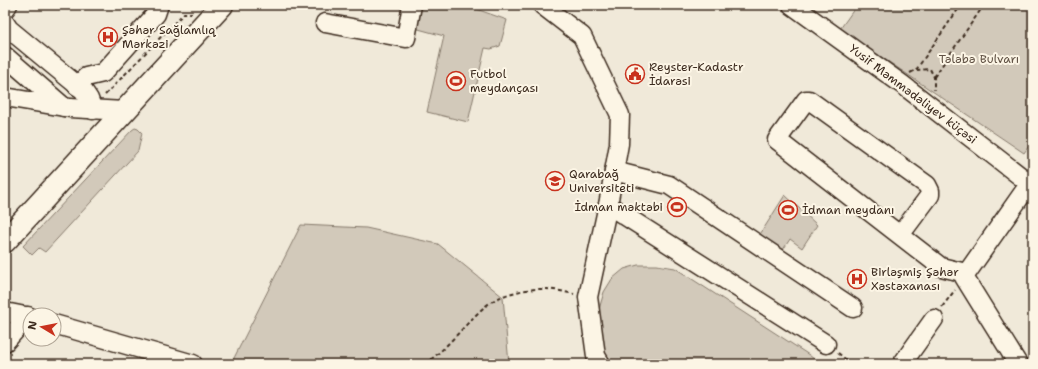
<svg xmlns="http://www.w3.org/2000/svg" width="1038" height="369" font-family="'Shantell Sans',sans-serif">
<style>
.green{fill:#d2c9ba;stroke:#867a6c}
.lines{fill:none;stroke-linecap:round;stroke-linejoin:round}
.minor-casing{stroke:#3b2a1e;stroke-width:21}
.major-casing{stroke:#3b2a1e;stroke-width:25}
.path{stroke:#3b2a1e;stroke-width:2;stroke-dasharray:4 3;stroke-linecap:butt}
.minor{stroke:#fcf5e5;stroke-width:18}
.major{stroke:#fcf5e5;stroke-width:22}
.labels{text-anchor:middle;stroke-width:4;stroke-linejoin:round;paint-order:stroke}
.poi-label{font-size:12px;fill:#3b2a1e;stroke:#fcf5e5;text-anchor:start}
.park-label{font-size:12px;fill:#615245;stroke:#fcf5e5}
.street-label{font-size:12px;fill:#3b2a1e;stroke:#fcf5e5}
</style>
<rect width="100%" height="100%" fill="#f0e9d9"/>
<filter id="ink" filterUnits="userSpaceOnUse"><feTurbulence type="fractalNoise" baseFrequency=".025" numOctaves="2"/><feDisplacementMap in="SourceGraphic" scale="8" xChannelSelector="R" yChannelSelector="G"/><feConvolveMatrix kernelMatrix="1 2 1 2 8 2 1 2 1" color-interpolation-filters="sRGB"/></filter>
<g filter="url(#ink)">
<g class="green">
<polygon points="416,5 465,5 507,20 500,46 491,49 485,48 468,122 427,112 444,36 411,27"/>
<polygon points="857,5 1033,5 1033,140 1024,153 840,29"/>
<polygon points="135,128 138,129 142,133 138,151 45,252 39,248 32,255 23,246 132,130"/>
<polygon points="785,195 817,225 802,248 790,239 781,253 759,236"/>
<polygon points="301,225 366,228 438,244 503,297 509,364 231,364"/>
<polygon points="638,265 657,265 675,268 809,355 820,364 613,364 602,353 598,317 600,306 604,292 612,279 624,269"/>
</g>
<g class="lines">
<g class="minor-casing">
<g id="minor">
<polyline points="542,5 582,36 620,115 619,144 608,205 588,297 596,356 601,364"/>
<polyline points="792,5 903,85 1033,186"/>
<polyline points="5,9 8,5"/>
<polyline points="5,23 9,29 83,90 89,99 93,110"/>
<polyline points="325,23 406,38 412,5"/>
<polyline points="5,56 64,107"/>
<polyline points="77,86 86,77 103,73 156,14 159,5"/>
<polyline points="5,97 70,108 124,111"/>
<polyline points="614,171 669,185 853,308"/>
<polyline points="608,205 826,344"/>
<polyline points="900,235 930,195 930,191 927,185 809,100 806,100 777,140 941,267 966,273"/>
<polyline points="5,312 30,317"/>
<polyline points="54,324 193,364"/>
<polyline points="5,342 28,316"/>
<polyline points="902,364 934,319"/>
<polyline points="1018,364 964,277 1030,183"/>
</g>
</g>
<g class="major-casing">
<polyline id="major" points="5,241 222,5"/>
</g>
<g class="path">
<polyline points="916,70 961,5"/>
<polyline points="910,73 916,70 930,69 934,77 934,90"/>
<polyline points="934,77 984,5"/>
<polyline points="105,95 184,13 192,13"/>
<polyline points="942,307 955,290"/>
<polyline points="838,353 851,364"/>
<path d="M425,364C446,349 462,328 481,310C497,294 525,288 547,289C556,290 565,292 574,294"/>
</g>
<use href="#minor" class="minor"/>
<use href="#major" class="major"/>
</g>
</g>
<defs>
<g id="hospital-ring" transform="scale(1)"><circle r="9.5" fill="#fcf5e5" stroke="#c8321e" stroke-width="1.5"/><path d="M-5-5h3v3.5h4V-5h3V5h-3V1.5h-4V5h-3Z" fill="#c8321e"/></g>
<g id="civic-ring" transform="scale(1)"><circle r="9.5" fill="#fcf5e5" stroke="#c8321e" stroke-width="1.5"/><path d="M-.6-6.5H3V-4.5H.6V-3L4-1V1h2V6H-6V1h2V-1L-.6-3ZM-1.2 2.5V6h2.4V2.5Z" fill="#c8321e"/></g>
<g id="stadium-ring" transform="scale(1)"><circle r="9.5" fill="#fcf5e5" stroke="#c8321e" stroke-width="1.5"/><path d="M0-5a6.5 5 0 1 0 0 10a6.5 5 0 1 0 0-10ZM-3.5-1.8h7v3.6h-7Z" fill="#c8321e"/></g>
<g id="university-ring" transform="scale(1)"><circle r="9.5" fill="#fcf5e5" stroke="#c8321e" stroke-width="1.5"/><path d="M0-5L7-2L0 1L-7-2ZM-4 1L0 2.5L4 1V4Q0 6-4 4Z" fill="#c8321e"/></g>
</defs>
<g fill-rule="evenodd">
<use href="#hospital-ring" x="108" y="37"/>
<use href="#civic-ring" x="635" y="74"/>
<use href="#stadium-ring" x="456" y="81"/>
<use href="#university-ring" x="555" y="181"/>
<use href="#stadium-ring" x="677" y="207"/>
<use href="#stadium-ring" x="788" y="210"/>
<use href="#hospital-ring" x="857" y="279"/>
</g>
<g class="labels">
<g class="poi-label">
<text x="122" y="34">Şəhər Sağlamlıq<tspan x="122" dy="14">Mərkəzi</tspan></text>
<text x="649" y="71">Reyster-Kadastr<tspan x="649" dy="14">İdarəsi</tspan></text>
<text x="470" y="78">Futbol<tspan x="470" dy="14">meydançası</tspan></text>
<text x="569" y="178">Qarabağ<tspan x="569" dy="14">Universiteti</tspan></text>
<text x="663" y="211" text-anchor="end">İdman məktəbi</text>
<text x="802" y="214">İdman meydanı</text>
<text x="871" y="276">Birləşmiş Şəhər<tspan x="871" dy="14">Xəstəxanası</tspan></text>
</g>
<g class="park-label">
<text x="979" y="63">Tələbə Bulvarı</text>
</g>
<g class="street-label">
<text transform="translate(913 94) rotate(37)" y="4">Yusif Məmmədəliyev küçəsi</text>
</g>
</g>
<rect width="1038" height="369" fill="none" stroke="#fcf5e5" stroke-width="20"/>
<rect x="10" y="10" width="1018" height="349" fill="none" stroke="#3b2a1e" stroke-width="1.5" filter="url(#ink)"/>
<g transform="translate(42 327) rotate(280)"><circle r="19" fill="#fcf5e5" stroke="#afa495"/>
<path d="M0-3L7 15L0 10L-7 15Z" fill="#c8321e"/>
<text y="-6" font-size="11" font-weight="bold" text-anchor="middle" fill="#3b2a1e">N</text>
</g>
</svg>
